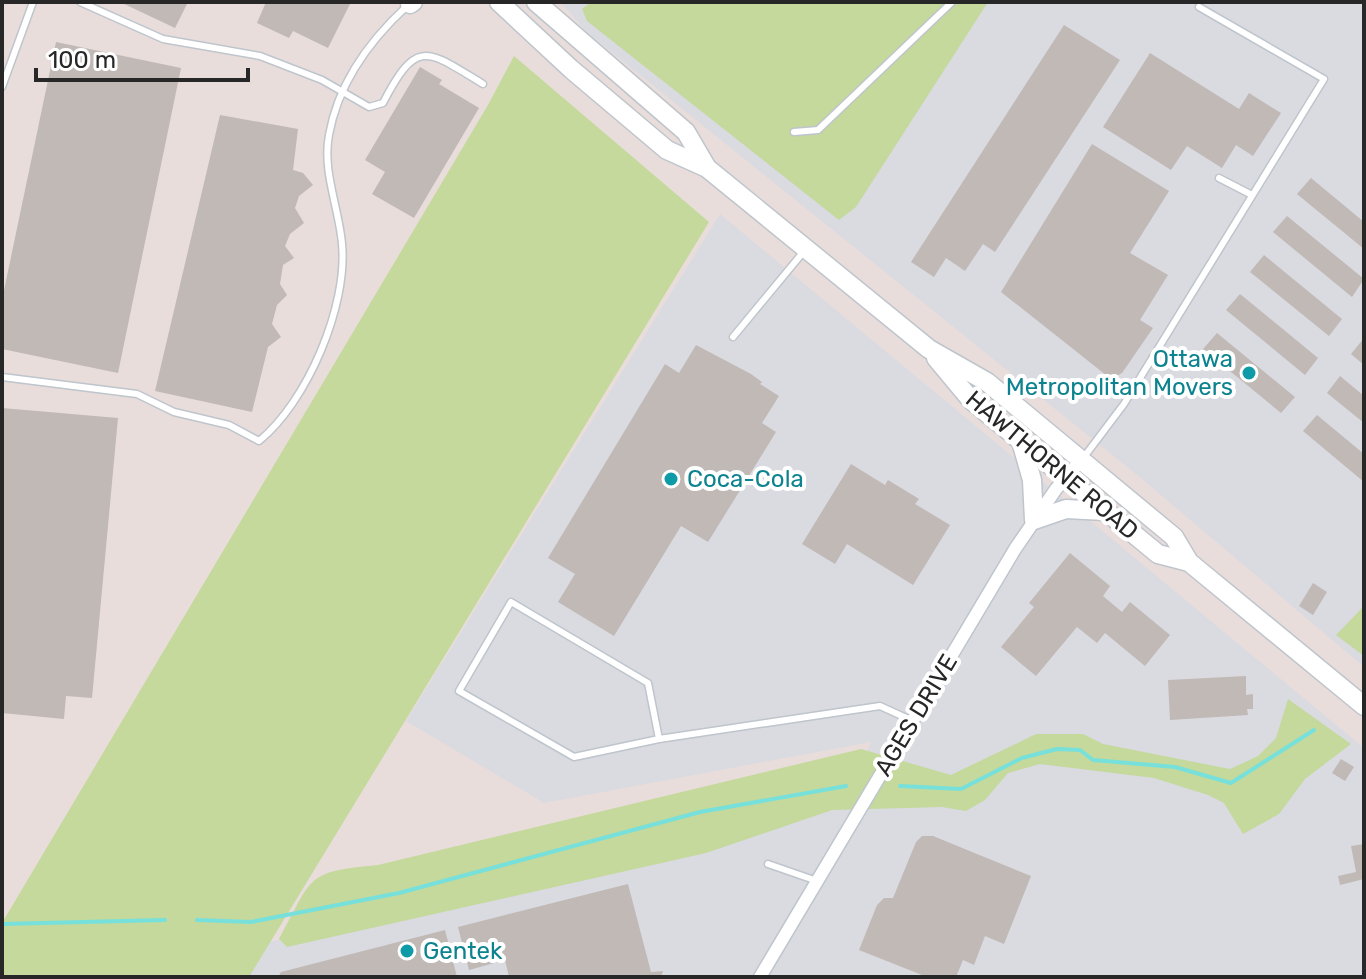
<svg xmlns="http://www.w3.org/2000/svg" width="1366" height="979" font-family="Rubik,sans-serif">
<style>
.industrial{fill:#dadae1}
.green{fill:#c4d99b}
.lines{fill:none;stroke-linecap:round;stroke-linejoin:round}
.stream{stroke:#77e0db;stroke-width:4}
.building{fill:#c0b9b5}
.service-casing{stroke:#bec5cc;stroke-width:9}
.minor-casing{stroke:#bec5cc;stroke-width:15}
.secondary-casing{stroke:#bec5cc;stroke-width:21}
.service{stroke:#fff;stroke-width:6}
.minor{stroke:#fff;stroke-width:12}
.secondary{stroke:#fff;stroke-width:18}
.culture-dot{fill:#0f9aa8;stroke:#fff;stroke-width:3}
.labels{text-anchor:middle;stroke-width:8;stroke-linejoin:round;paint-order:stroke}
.culture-label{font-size:24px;fill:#0d838f;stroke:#fff;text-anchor:start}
.street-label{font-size:24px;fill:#272727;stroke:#fff}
</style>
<rect width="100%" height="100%" fill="#e8ddda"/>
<g class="industrial">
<polygon points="560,2 1364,2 1364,667 1136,474 588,33"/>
<polygon points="720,214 1364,748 1364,977 238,977 259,944 594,873 845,803 871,742 544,803 406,721"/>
</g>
<g class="green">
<polygon points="591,2 988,2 856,207 839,220 587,21 582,9"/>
<polygon points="514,56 709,222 249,977 2,977 2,923 488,105"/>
<polygon points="1364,606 1364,656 1336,635"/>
<path d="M1288,699L1351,744L1305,779L1279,814L1243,834L1224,803L1208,795L1154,778L1040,764L1008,773L985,800L966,811L942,807L832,810L706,853L287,947L279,939C314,876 304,872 378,865L861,749L951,775L1036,734H1083L1103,744L1230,769L1258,756L1276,738Z"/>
</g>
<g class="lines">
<g class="stream">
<polyline points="900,786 961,789 1022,758 1057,749 1080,750 1093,760 1175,767 1231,783 1314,730"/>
<polyline points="197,920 251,922 399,893 700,812 846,786"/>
<polyline points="2,924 165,920"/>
</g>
</g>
<g class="building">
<polygon points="120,2 182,2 187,4 175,28"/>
<polygon points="266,2 351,2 328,48 293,31 289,38 257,23"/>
<polygon points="1064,25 1120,60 995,252 983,244 965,271 946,258 934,277 911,262"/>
<polygon points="56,42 181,68 118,373 2,349 2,300"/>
<polygon points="1150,53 1239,109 1249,93 1281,113 1253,156 1236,145 1222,168 1187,146 1171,170 1103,127"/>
<polygon points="420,67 442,80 439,84 479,108 414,218 372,194 385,172 365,160"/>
<polygon points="220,115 298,129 293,170 303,173 313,185 299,196 295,208 304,223 290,234 285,246 294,258 283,265 280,284 287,295 277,305 272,324 281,337 268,347 252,412 155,391"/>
<polygon points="1092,144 1169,191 1130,253 1168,275 1140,320 1153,328 1122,373 1111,379 1001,292"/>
<polygon points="1311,178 1364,222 1364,249 1297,194"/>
<polygon points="1287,216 1364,279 1352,297 1273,232"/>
<polygon points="1264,255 1342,319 1329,336 1250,272"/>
<polygon points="1240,294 1318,358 1305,375 1226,310"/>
<polygon points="1217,333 1295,397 1281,413 1203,349"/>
<polygon points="1364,338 1364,365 1351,354"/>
<polygon points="696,345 751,374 762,382 760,384 779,396 762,423 776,432 708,542 681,526 614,636 558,602 575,574 548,558 665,364 679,373"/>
<polygon points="1340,376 1364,396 1364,423 1327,393"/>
<polygon points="2,408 118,418 92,698 66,696 64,719 2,713"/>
<polygon points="1317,415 1364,454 1364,482 1303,431"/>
<polygon points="851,464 885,485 888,480 919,499 915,504 950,525 913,585 847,544 835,564 802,544"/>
<polygon points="1070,553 1110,586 1103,596 1122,612 1130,602 1170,635 1145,666 1105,633 1097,643 1077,627 1036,676 1001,647 1034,607 1029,603"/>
<polygon points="1313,583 1327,592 1313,615 1299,606"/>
<polygon points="1246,676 1246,695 1253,694 1253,709 1247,709 1248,715 1170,720 1168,680"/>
<polygon points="1341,759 1354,767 1345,781 1332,773"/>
<polygon points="922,836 933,836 1031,876 1004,944 985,936 974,965 963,960 956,977 927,977 859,950 877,905 884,898 893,898 916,842"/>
<polygon points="1364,844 1364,879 1340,885 1338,876 1356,872 1351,846"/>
<polygon points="628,884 651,972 663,971 661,977 509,977 505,960 469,970 458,927"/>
<polygon points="445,930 457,977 278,977 281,972"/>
</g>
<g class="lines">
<g class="service-casing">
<g id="service">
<path d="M80,2L163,39L260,56L322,80L369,107L383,103C417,37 427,50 483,84"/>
<polyline points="2,87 33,2"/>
<polyline points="794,132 818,130 952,2"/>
<polyline points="1219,178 1252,195"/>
<polyline points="733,337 805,250"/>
<path d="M2,377L137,394L174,412L229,425L259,441C307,402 348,306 342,244C339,208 322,171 329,135C338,84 369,41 407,6"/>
<polyline points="1084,457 1124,404 1324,79 1199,7"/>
<polyline points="659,739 648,683 511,602 459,691 574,757 659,739 880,706 913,721"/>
<polyline points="768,864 817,881"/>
</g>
</g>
<g class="minor-casing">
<polyline id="minor" points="760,977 1015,549 1056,489 1082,459"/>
</g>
<g class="secondary-casing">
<g id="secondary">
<polyline points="499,2 571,69 667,150 707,168 929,349 987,382 1174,537 1189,562 1364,706"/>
<polyline points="536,2 686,132 707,168"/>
<polyline points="410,4 413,2"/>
<polyline points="936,358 971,400 1158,554 1189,562"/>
<polyline points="1022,445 1032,480 1034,520 1066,509 1105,511"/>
</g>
</g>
<use href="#service" class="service"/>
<use href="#minor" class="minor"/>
<use href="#secondary" class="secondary"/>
</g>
<g class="culture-dot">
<circle cx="1249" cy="373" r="8"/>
<circle cx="671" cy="479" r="8"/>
<circle cx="407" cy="951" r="8"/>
</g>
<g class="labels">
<g class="culture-label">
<text x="1233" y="367" text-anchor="end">Ottawa<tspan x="1233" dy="28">Metropolitan Movers</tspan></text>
<text x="687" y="487">Coca-Cola</text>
<text x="423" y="959">Gentek</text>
</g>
<g class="street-label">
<text transform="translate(1052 465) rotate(40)" y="8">HAWTHORNE ROAD</text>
<text transform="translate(916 715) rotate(-59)" y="8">AGES DRIVE</text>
</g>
</g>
<rect width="1366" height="979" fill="none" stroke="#272727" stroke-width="8"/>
<path d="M36 68v12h212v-12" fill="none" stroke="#272727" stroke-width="4"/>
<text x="48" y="68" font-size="24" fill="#272727" stroke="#ffffff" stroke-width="6" paint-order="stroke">100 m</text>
</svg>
